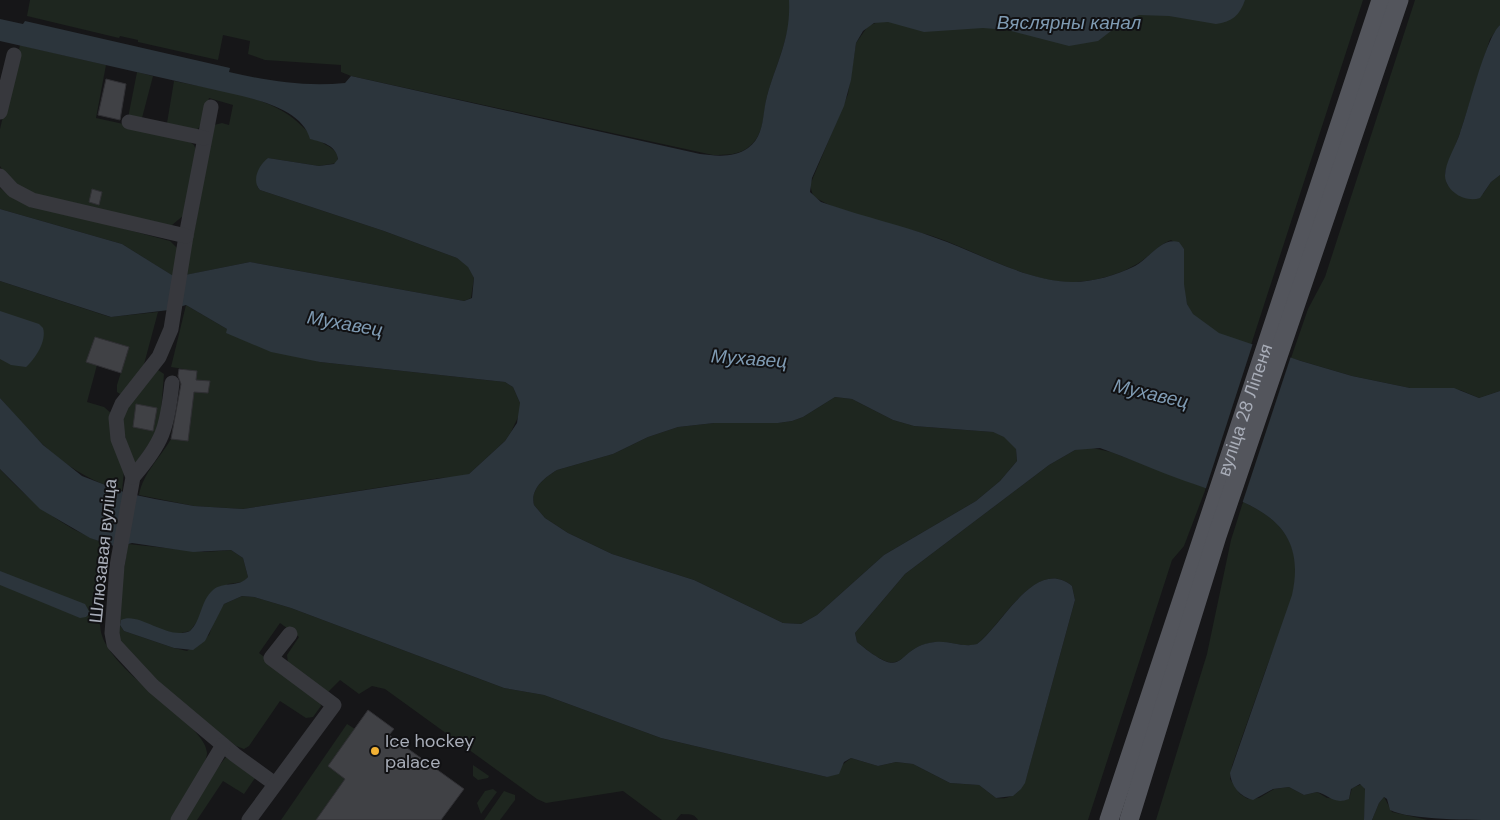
<svg xmlns="http://www.w3.org/2000/svg" width="1500" height="820" font-family="'DM Sans',sans-serif">
<style>
.green{fill:#1e261f}
.water{fill:#2c353c;fill-rule:evenodd}
.pier{fill:#161618}
.building{fill:#404145;stroke:#303034}
.lines{fill:none;stroke-linecap:round;stroke-linejoin:round}
.minor{stroke:#37383d;stroke-width:15}
.major{stroke:#53555c;stroke-width:19}
.poi-dot{fill:#f2b134;stroke:#111113;stroke-width:2}
.labels{text-anchor:middle;stroke-width:4;stroke-linejoin:round;paint-order:stroke}
.street-label{font-size:18px;fill:#a8adb8;stroke:#111113}
.poi-label{font-size:18px;fill:#a8adb8;stroke:#111113;text-anchor:start}
.water-label{font-size:19px;font-style:italic;fill:#7f9bb3;stroke:#111113}
</style>
<rect width="100%" height="100%" fill="#161618"/>
<g class="green">
<path d="M30,0H1363L1251,345C1229,338 1195,328 1187,304C1182,287 1184,267 1184,249L1171,240C1158,245 1149,257 1137,264C1121,274 1096,281 1076,282C1031,284 978,252 935,237C899,225 844,217 813,196L810,185L848,94L856,43L868,26L878,22L790,17C786,45 775,69 767,96C763,113 765,133 750,146C740,155 726,155 713,155L351,76L341,72V65L265,60L248,54L250,41L223,35L218,60L138,42V40L120,36L119,38L27,16Z"/>
<polygon points="1415,0 1500,0 1500,25 1490,39 1460,133 1445,172 1447,184 1454,192 1483,194 1491,182 1500,175 1500,391 1479,398 1460,390 1410,388 1352,376 1291,358 1308,309 1325,277"/>
<polygon points="20,45 106,65 96,118 183,137 194,145 196,150 184,215 172,225 166,226 26,192 4,173 0,166 0,129"/>
<polygon points="137,72 153,76 142,118 129,115 129,113"/>
<path d="M174,81C210,89 252,93 284,112C298,120 307,133 320,141C328,147 341,150 337,163L319,166L268,158L257,186L260,190L384,231L457,258L468,266L474,278L471,298L464,301L250,262L186,275L214,125L222,123L229,125L233,105L209,98L204,121L197,130L167,123Z"/>
<polygon points="0,188 16,200 170,241 178,249 173,276 122,244 0,209"/>
<path d="M0,281L110,317L158,312L143,368L122,395L117,392V385L129,347L95,337L87,362L97,365L87,402L104,407L112,414L124,471L122,491C65,473 38,442 0,398Z"/>
<path d="M186,305L227,329L320,362L505,382L513,387L520,403V413L511,432L505,441L469,474L460,477L440,478L243,509L194,506L139,495C143,473 160,458 171,439L188,440L194,392L208,393L210,381L196,380V371L171,367Z"/>
<polygon points="158,370 164,374 161,412 156,433 136,463 130,460 121,416"/>
<path d="M835,397L852,399L893,420L914,426L993,432L1004,436L1016,448L1017,461L1000,481L976,501L884,555L817,615L801,624L783,623L694,580L612,554L568,533L545,518L534,505C530,489 544,478 557,470L613,454L648,437L678,427L714,423H778L792,421L803,417Z"/>
<path d="M1088,447L1111,452L1206,488L1184,546L1172,560L1088,820H698C693,812 688,815 681,814L676,820H662L623,791L546,803L537,799L385,689L372,686L359,694L340,680L328,692L288,663L287,655L299,637L280,623L259,653L319,699L321,706L313,717L306,718L280,701L249,746L244,749L236,746L174,698L120,643L116,621L128,544L205,552L231,550L243,558L248,577L243,582L228,584L206,600L199,619L190,631L177,634L121,620L120,625L124,631L174,648L187,651L209,635L216,616L224,604L242,596L254,597L291,608L504,688L544,695L661,738L827,777L851,758L878,766L896,762L913,764L950,783L979,785L996,798C1013,800 1022,791 1027,775L1075,600L1072,586C1036,556 1001,626 977,644C964,648 952,641 938,642C893,644 911,687 857,642L855,633L905,574L1049,465L1075,450Z"/>
<path d="M0,469C31,503 65,530 110,545C106,572 96,605 101,632C110,674 207,724 207,753C207,766 179,807 172,820H0Z"/>
<path d="M1243,502C1265,512 1286,526 1293,551C1304,588 1279,634 1266,669C1255,701 1243,734 1232,766L1230,779L1240,794L1248,799L1259,798L1274,789L1289,787L1304,795L1317,792L1327,798L1349,799L1352,788L1362,784C1370,794 1364,809 1364,820H1156L1207,654L1231,540Z"/>
<polygon points="347,724 355,729 345,779 316,820 281,820"/>
<polygon points="226,757 255,778 244,794 223,781 197,820 183,820 215,771"/>
<polygon points="473,765 489,776 488,778 478,780 473,776"/>
<polygon points="493,789 497,792 481,814 477,803 485,791"/>
<polygon points="504,791 515,795 515,800 500,820 484,820"/>
<polygon points="1384,797 1392,812 1428,820 1372,820 1379,803"/>
</g>
<g class="water">
<path d="M789,0H1245C1240,15 1232,22 1216,24L1169,16L1139,15L1124,21L1098,41L1069,46L1007,30L983,28L924,32L888,22L874,23L863,31L856,43L851,80L844,106L812,178L810,192L821,202L830,205C865,217 901,225 936,238C980,253 1025,281 1073,282C1093,282 1117,275 1135,266C1150,258 1161,237 1179,242L1184,249V284L1187,304L1193,314L1219,333L1301,361L1352,376L1410,388H1454L1479,398L1500,391V820C1474,820 1409,820 1390,810L1387,799L1384,797L1379,803L1372,820H1364L1365,789L1360,784L1351,789L1349,799C1334,805 1329,795 1317,792L1304,795L1289,787L1273,789L1253,800C1240,797 1231,786 1230,773L1292,595C1310,515 1244,502 1185,481C1156,471 1129,458 1100,448L1075,450L1049,465L905,574L855,633L857,642C910,686 892,647 935,642C949,640 963,648 977,644C1002,626 1035,556 1072,586L1075,600L1025,783L1021,789L1013,796L996,798L979,785L950,783L913,764L896,762L878,766L851,758L844,762L839,774L827,777L661,738L544,695L504,688L291,608L254,597L242,596L224,604L205,641L193,650L174,648L124,631L120,625L121,620C139,611 168,641 190,631C202,620 200,601 213,590C223,581 239,588 248,577L243,558L231,550L193,552L132,543L117,547L90,538L40,509L0,469V398L43,445L82,476L126,493L155,499L194,506L243,509L469,474L505,441L517,423L520,403L513,387L505,382L320,362L271,352L226,333L227,329L186,305L169,310L111,317L0,281V209L122,244L175,277L250,262L464,301L472,298L474,278L468,267L457,258L384,231L260,190C251,180 259,165 268,158L319,166L334,164L338,159C336,145 322,142 310,139C303,112 266,102 242,96L0,41V19L23,24L25,21L230,68L229,72C268,81 305,87 345,83L351,76L700,154C716,156 734,158 748,148C765,136 762,114 767,96C777,61 791,38 789,0ZM835,397L852,399L893,420L914,426L993,432L1004,437L1016,449L1017,461L1000,481L976,501L884,555L817,615L801,624L783,623L694,580L612,554L568,533L545,518L534,505C530,489 544,478 557,470L613,454L648,437L678,427L714,423H778L792,421L803,417Z"/>
<path d="M1500,25V175L1491,182L1480,198C1466,203 1446,192 1445,176C1445,162 1456,146 1460,133C1469,109 1485,39 1500,25Z"/>
<path d="M0,311L39,324L43,328C47,341 35,359 26,367L11,365L0,359Z"/>
<polygon points="0,571 85,604 90,613 86,617 80,618 0,585"/>
</g>
<polygon class="pier" points="1253,343 1291,356 1242,504 1205,491"/>
<g class="building">
<polygon points="106,79 126,84 120,120 98,115"/>
<polygon points="92,189 102,192 99,205 89,202"/>
<polygon points="95,337 129,347 121,373 86,362"/>
<polygon points="179,369 197,371 196,380 210,381 208,393 194,392 188,441 171,439 181,384 178,376"/>
<polygon points="136,404 157,408 153,431 133,427"/>
<polygon points="368,710 394,729 389,735 464,789 441,820 316,820 345,779 328,766"/>
</g>
<g class="lines">
<g class="minor">
<polyline points="211,107 186,236 171,329 159,357 122,404 116,418 118,439 133,477 117,566 112,633 114,644 153,686 235,755 275,784"/>
<polyline points="0,112 14,55"/>
<polyline points="129,122 204,138"/>
<polyline points="0,176 13,190 32,200 186,236"/>
<path d="M133,477C163,442 167,429 172,383"/>
<polyline points="178,820 223,745"/>
<polyline points="249,820 334,705 271,658 290,634"/>
</g>
<g class="major">
<path id="s1" d="M1109,820L1381,0"/>
<polyline points="1129,820 1217,536 1399,0"/>
</g>
</g>
<circle class="poi-dot" cx="375" cy="751" r="5"/>
<g class="labels">
<g class="street-label">
<text dy="6" stroke="none"><textPath href="#s1" startOffset="432">вуліца 28 Ліпеня</textPath></text>
<text transform="translate(103 551) rotate(-84)" y="6">Шлюзавая вуліца</text>
</g>
<g class="poi-label">
<text x="385" y="747">Ice hockey<tspan x="385" dy="21">palace</tspan></text>
</g>
<g class="water-label">
<text x="1069" y="29">Вяслярны канал</text>
<text transform="translate(345 323) rotate(10)" y="7">Мухавец</text>
<text transform="translate(749 358) rotate(4)" y="7">Мухавец</text>
<text transform="translate(1151 393) rotate(13)" y="7">Мухавец</text>
</g>
</g>
</svg>
